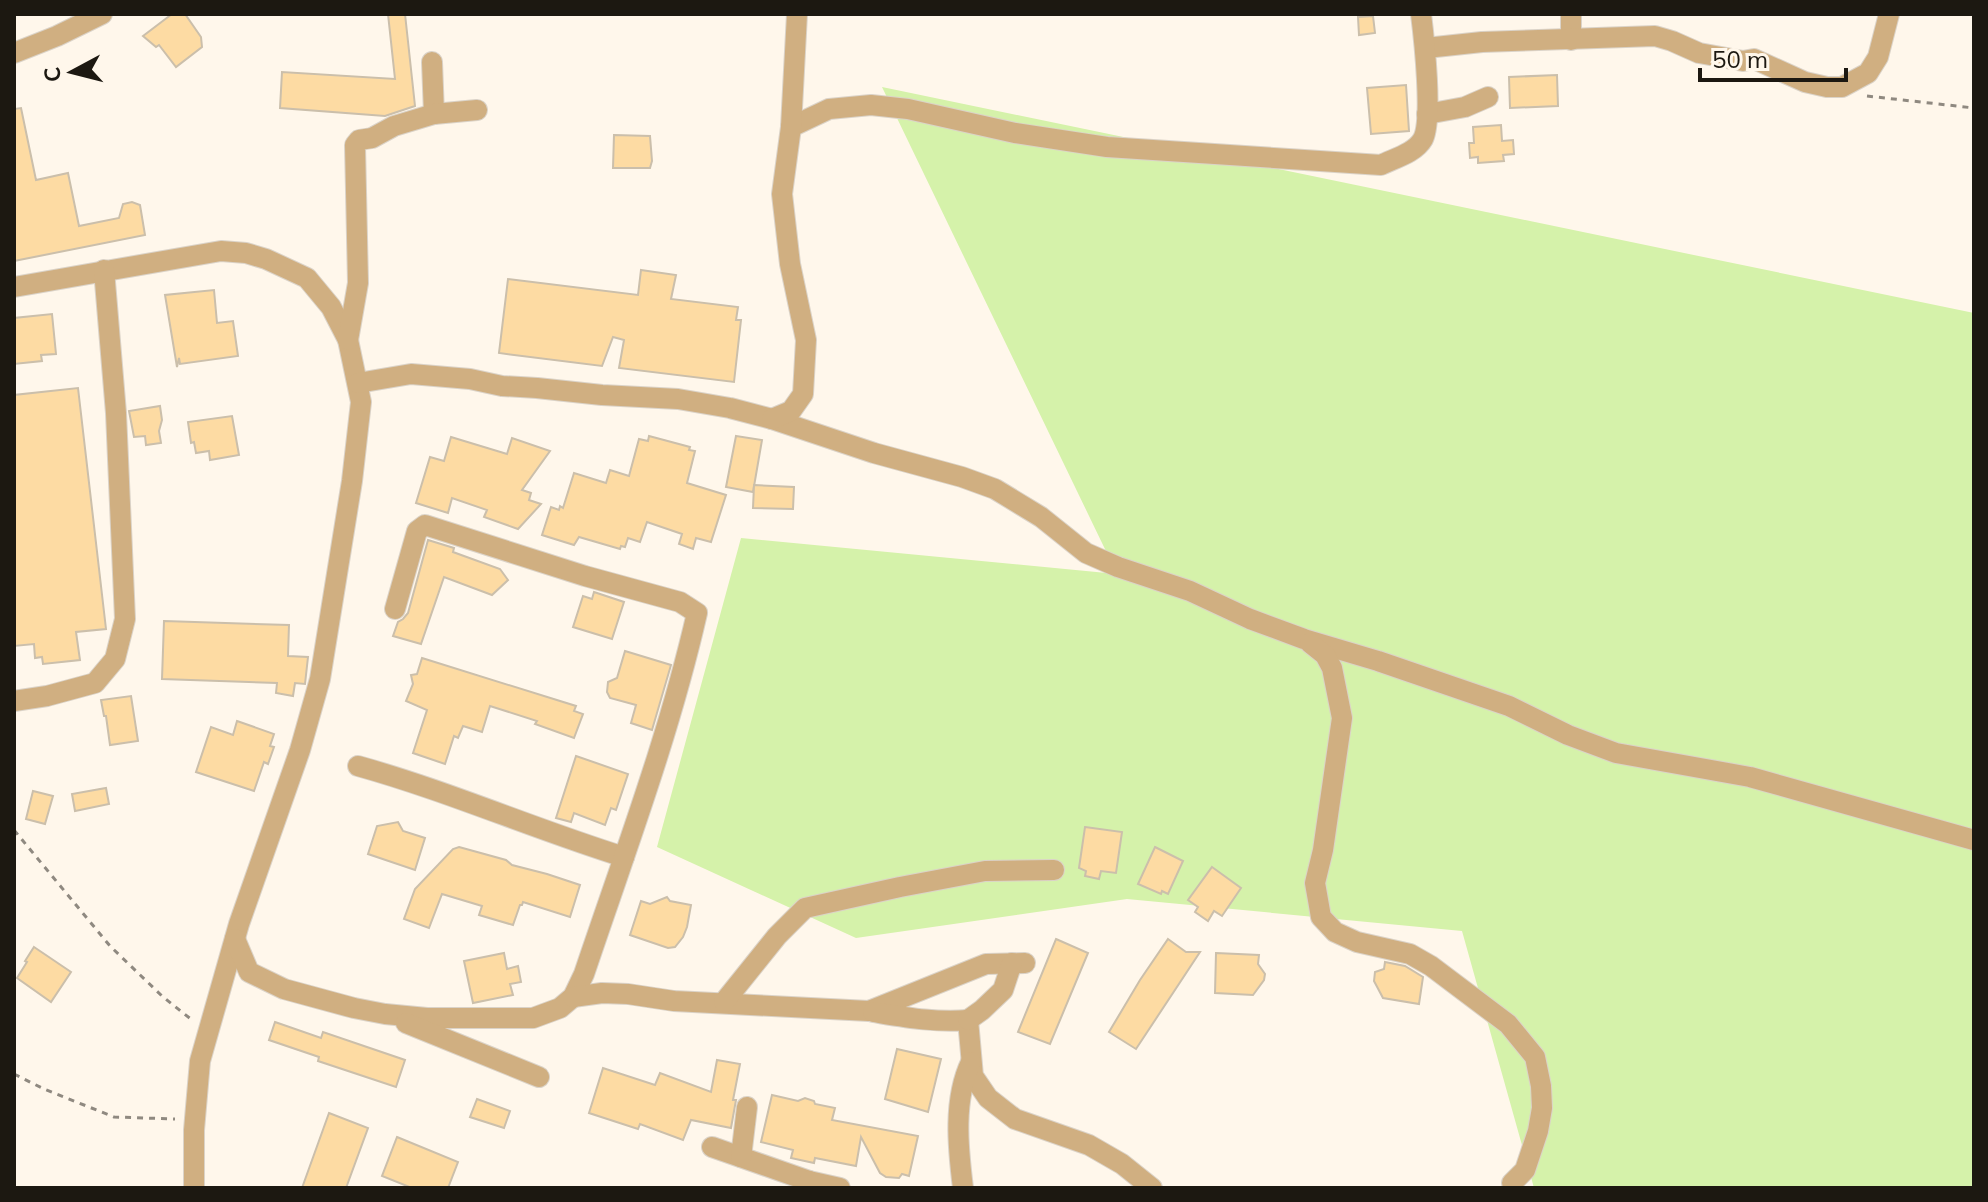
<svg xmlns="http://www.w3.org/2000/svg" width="1988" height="1202" font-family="Mulish,sans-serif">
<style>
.green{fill:#d5f2aa}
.building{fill:#fddba3;stroke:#cbbfab;stroke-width:2}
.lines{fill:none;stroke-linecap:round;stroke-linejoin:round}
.minor-casing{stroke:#dbd3c8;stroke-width:22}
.path{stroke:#8f8980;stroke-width:3;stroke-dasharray:6 6;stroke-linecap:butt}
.minor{stroke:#d0af81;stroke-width:20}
</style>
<rect width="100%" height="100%" fill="#fff7eb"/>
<polygon class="green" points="882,87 1974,313 1974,1188 1534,1188 1462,931 1127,899 856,938 657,847 741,538 1117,574"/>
<g class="building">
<polygon points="172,14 185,14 201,37 202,47 176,67 159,45 156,47 143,36"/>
<polygon points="388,14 405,14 415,106 385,116 280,108 282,72 395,79"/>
<polygon points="1373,16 1375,33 1359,35 1358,17"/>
<polygon points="1557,75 1558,106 1510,108 1509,77"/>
<polygon points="1406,85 1409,131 1371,134 1367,88"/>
<polygon points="21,108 36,180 68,173 79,226 119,218 123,204 132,202 140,205 145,235 14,261 14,109"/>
<polygon points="1501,125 1502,141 1513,140 1514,154 1503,155 1504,161 1478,163 1478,157 1470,158 1469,143 1474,143 1473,127"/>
<polygon points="614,135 650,136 652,161 650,168 613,168"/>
<polygon points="641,270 676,275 671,299 738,307 736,320 741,320 734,382 619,368 624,340 613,337 602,366 499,353 508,279 638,295"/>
<polygon points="214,290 217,323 233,321 238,356 180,364 179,358 177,367 165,295"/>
<polygon points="52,314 56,354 41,355 42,361 14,364 14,318"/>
<polygon points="78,388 106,629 76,632 80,660 43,664 42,657 35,658 34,644 14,646 14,395"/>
<polygon points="160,406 162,420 159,431 161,443 146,445 145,436 134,437 129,411"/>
<polygon points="232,416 239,455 210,460 209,451 196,453 194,442 191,443 188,422"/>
<polygon points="649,436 690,447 689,450 695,451 687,483 726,495 711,542 696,538 693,549 679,544 682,534 647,522 640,542 628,538 625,547 621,546 620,549 579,537 574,545 542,535 551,507 559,510 560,506 563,508 574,473 606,483 610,470 629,476 639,439 648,441"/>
<polygon points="736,436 762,440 753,492 726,487"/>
<polygon points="451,437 507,454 512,438 550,451 522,490 531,493 529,500 541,504 518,529 484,517 487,510 452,498 448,513 416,503 430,457 444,461"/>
<polygon points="754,485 794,487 793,509 753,508"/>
<polygon points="428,540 454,548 453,552 500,569 508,580 492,595 444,577 421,644 393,636 398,622 403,619 408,613"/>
<polygon points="594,592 624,602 612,639 573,627 583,596 592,599"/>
<polygon points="164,621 289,625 288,656 308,657 305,684 295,683 293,696 276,693 277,683 162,679"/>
<polygon points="625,651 671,665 652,730 631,723 636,705 610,698 607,692 608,682 617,678"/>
<polygon points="422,658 576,706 574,711 583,714 574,738 535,724 537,721 490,706 482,732 463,726 458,738 454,736 445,764 413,753 427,710 406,701 413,684 411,675 417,674"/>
<polygon points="131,696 138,741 110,745 106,716 104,716 101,700"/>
<polygon points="237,721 274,734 270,746 274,747 268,764 264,762 254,791 196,772 211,727 233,735"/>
<polygon points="576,756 628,774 616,810 611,808 605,825 574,813 571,822 556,818"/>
<polygon points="106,788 109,804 75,811 72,794"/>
<polygon points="33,791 53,796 45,824 26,819"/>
<polygon points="398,822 403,831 425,838 415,870 368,854 377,826"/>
<polygon points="1085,827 1122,832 1116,873 1101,871 1099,879 1085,876 1086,871 1079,868"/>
<polygon points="459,847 506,860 512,865 547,874 580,885 570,917 523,902 522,905 520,905 513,925 479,915 482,906 442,894 429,928 404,919 415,889 453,849"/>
<polygon points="1155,847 1183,861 1168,894 1162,891 1161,894 1138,884"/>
<polygon points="1212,867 1241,888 1222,916 1214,911 1208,921 1195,912 1198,907 1188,900"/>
<polygon points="667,897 670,901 691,905 687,927 683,937 675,947 668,948 630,935 641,901 650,904"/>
<polygon points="1056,939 1088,953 1050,1044 1018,1032"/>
<polygon points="1168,939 1186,952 1200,952 1136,1049 1109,1032 1140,980"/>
<polygon points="34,947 71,972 51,1002 17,978 27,962 25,961"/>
<polygon points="504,953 507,969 518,966 521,982 510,984 513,995 473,1003 464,961"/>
<polygon points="1216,953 1259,955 1258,964 1265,974 1264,980 1253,995 1215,993"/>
<polygon points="1385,962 1405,966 1423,977 1419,1004 1383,998 1374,981 1375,972 1384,969"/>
<polygon points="275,1022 321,1038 323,1032 405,1060 396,1087 318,1061 319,1057 269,1040"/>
<polygon points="897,1049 941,1059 928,1112 885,1099"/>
<polygon points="717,1060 740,1064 733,1100 736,1100 731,1128 691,1120 683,1140 640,1124 638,1129 589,1113 603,1068 655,1085 660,1073 711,1092"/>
<polygon points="772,1095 798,1101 805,1098 814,1101 815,1104 835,1108 832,1120 918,1136 909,1176 902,1174 899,1178 886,1177 880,1173 861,1137 856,1166 815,1158 814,1163 791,1158 793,1150 761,1142"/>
<polygon points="477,1099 510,1111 504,1128 470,1117"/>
<polygon points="329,1113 368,1128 346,1188 302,1188"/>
<polygon points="397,1137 458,1162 448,1188 412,1188 382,1176"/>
</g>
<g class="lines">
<g class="minor-casing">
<g id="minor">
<polyline points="1571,14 1571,40"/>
<polyline points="1426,48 1482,42 1655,36 1672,41 1699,53 1743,61 1754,59 1805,82 1827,87 1842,87 1868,73 1878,57 1889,14"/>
<polyline points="14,53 57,36 102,14"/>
<polyline points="432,62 434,114"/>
<polyline points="1427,114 1465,107 1488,97"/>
<path d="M791,127L829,109L871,105L908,109L1015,133L1107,147L1381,165C1395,158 1415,153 1423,139C1433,119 1424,38 1421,14"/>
<polyline points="14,287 221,251 246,253 266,259 307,278 331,307 348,340 361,402 352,481 320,679 300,750 239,924 200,1061 194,1130 194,1188"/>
<polyline points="348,340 358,283 355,145 359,140 372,138 394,126 434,114 477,110"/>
<polyline points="358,383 411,374 470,379 502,386 537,388 602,395 678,399 730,408 772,419 874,453 962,477 995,489 1041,517 1086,553 1118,567 1190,591 1250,619 1304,639 1378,661 1509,706 1568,735 1616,753 1750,777 1974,840"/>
<polyline points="772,419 791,411 803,394 806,340 790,264 782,194 791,127 797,14"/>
<polyline points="1310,643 1325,655 1332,668 1342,718 1323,850 1315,883 1321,917 1335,932 1357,942 1410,954 1431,966 1508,1024 1535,1057 1541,1086 1542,1108 1538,1131 1525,1170 1512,1183"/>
<polyline points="14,701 47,696 95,683 115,659 125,619 116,413 104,270"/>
<path d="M358,766C448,791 534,829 624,857"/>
<path d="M235,939L249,972L284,989L354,1008L385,1014L427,1018H533L560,1008L573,997L584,974C624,855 669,736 697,613L680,602L585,576L425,525L417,531L395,609"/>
<polyline points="573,997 602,993 628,994 674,1001 869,1011 986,964 1025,963"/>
<polyline points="724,1002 777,936 805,908 900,887 985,871 1054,870"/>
<path d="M873,1012C904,1017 936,1023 968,1020L973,1076L988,1098L1015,1119L1089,1145L1122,1164L1152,1188"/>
<polyline points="968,1020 982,1010 1003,990 1012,963"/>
<polyline points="406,1023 539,1077"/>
<polyline points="712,1147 809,1181 807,1188"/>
<polyline points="741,1157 747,1107"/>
<polyline points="809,1181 840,1188"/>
<path d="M963,1188C958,1148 953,1099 971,1062"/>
</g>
</g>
<g class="path">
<polyline points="1867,96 1974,108"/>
<polyline points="14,830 110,946 162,996 192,1020"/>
<polyline points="14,1074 44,1089 114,1117 175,1119"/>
</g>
<use href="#minor" class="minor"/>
</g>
<rect width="1988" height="1202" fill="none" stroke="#1c1811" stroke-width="32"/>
<g transform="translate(72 72) rotate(263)" stroke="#fff7eb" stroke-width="6" paint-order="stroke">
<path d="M0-6L14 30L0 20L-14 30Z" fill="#1c1811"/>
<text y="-12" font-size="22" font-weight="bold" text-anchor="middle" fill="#1c1811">С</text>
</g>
<path d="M1700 68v12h146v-12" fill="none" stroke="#1c1811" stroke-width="4"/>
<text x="1712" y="68" font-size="24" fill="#1c1811" stroke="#fff7eb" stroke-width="6" paint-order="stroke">50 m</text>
</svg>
